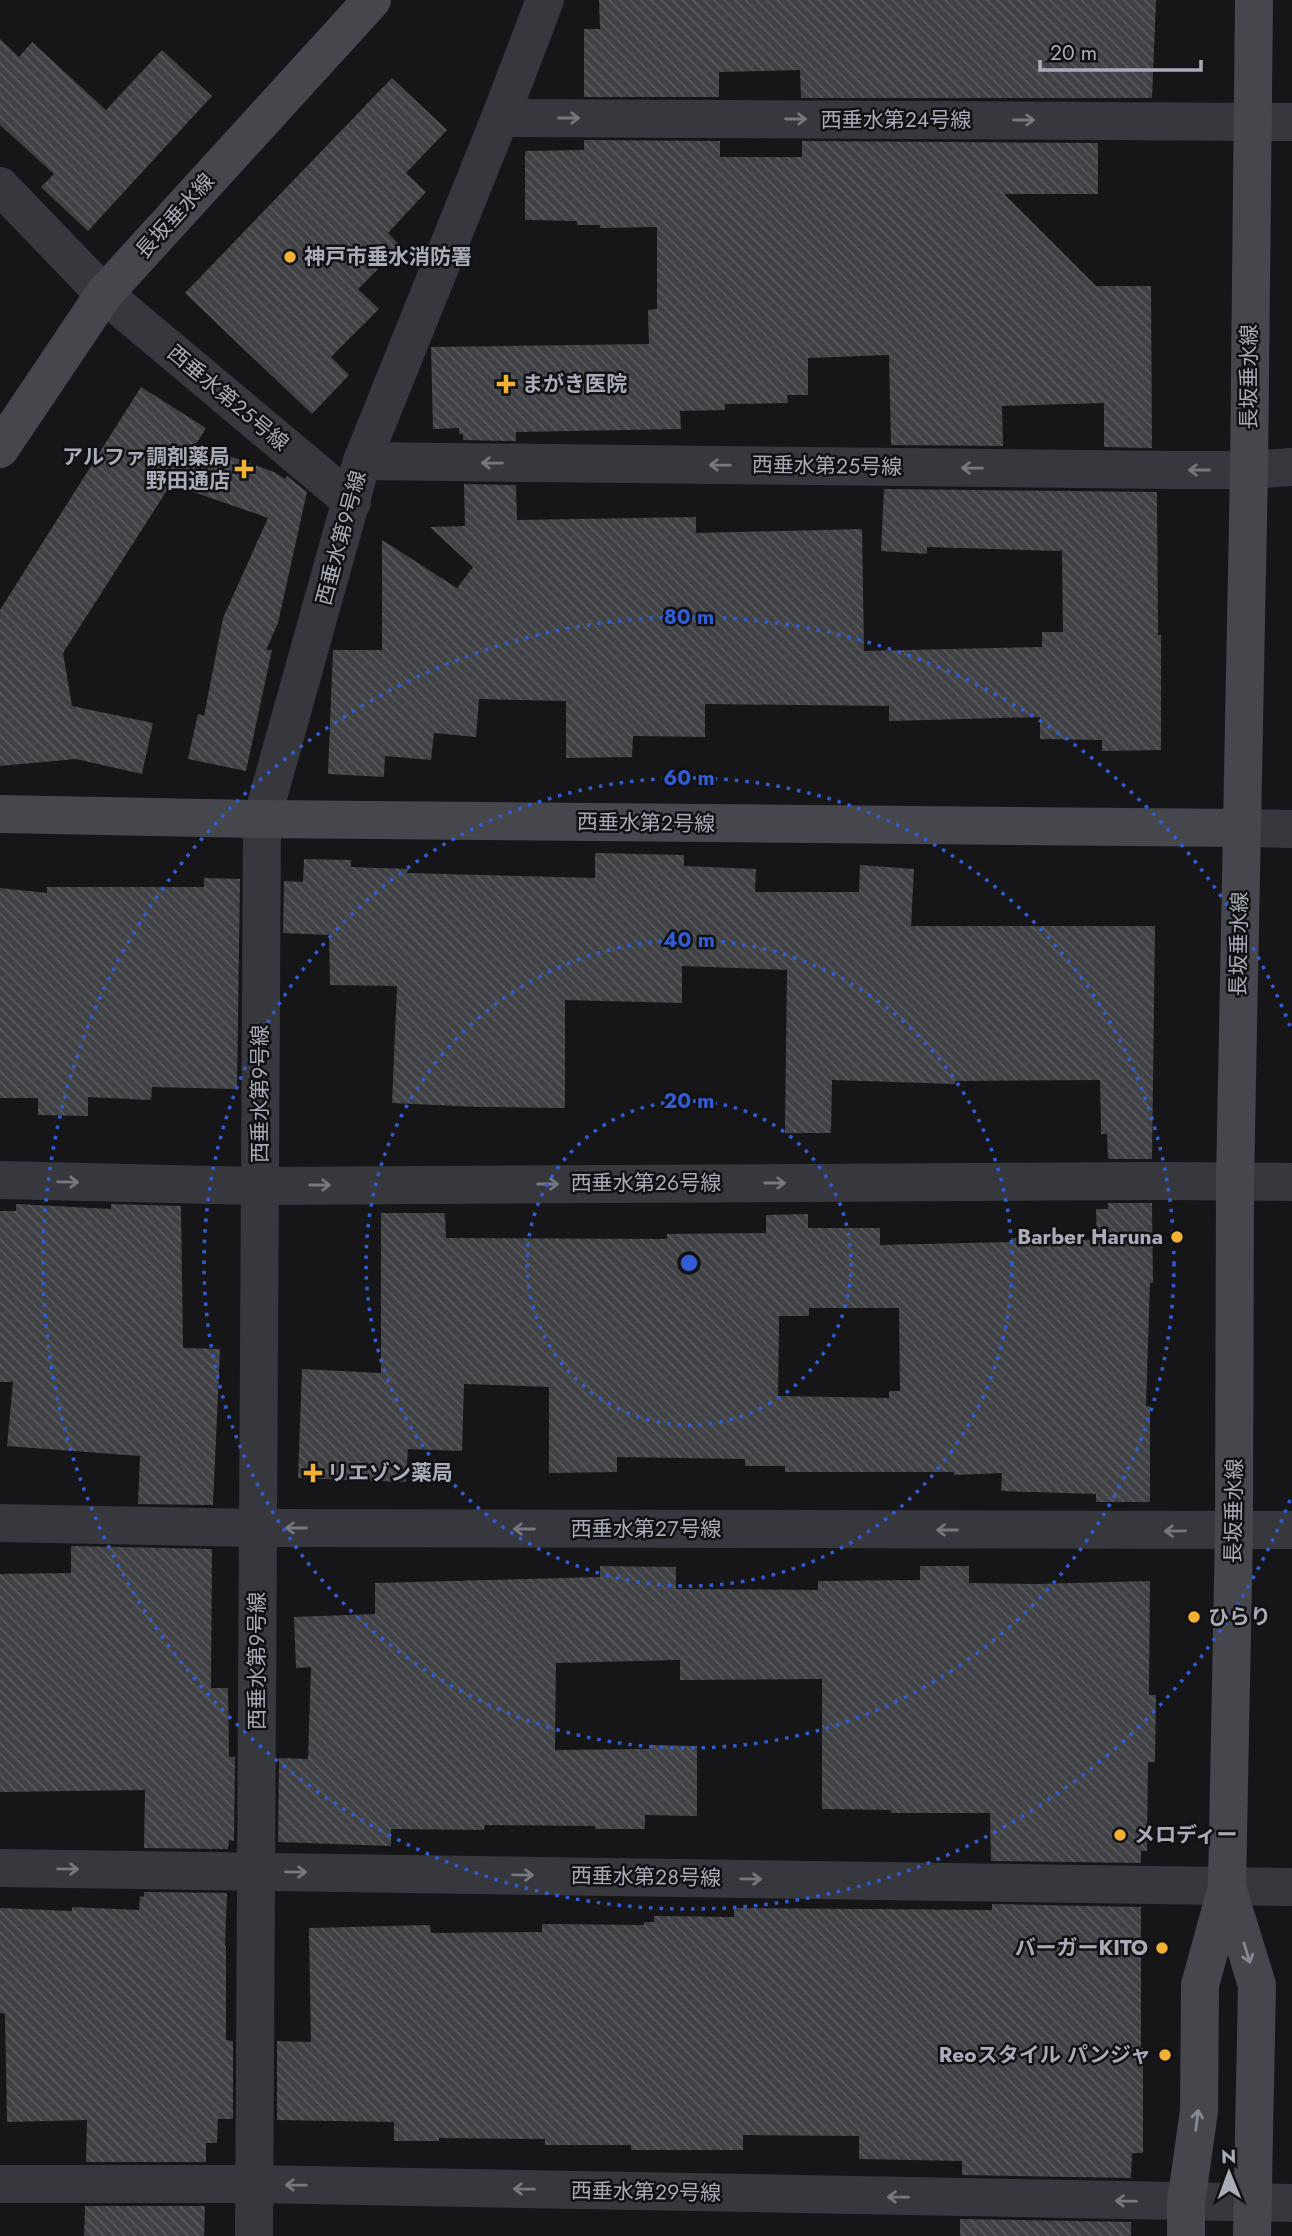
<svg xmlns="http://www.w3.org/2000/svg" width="1292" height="2236" font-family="Jost,'Noto Sans JP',sans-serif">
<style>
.building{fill:url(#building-back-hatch);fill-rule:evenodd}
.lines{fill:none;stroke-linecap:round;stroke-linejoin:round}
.street{stroke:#37383d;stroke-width:38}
.secondary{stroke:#45474d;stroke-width:38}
.oneway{stroke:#757881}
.oneway2{stroke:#858993}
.ring{fill:none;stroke:#325cd3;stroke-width:3.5;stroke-dasharray:3.5 7}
.poi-dot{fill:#f2b134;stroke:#111113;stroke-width:2.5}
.labels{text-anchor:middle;stroke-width:5;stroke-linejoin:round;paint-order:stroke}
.street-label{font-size:21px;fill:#a8adb8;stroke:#111113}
.poi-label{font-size:21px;font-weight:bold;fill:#a8adb8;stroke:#111113;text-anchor:start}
.centre{fill:#325cd3;stroke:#111113;stroke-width:3.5}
.ring-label{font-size:21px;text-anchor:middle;font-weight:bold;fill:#325cd3;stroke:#111113;stroke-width:5;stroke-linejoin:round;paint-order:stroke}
</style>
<defs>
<pattern id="building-back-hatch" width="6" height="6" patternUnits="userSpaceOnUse" patternTransform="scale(1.75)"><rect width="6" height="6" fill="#404145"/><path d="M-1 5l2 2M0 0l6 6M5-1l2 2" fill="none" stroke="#595a5e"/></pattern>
</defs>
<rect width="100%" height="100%" fill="#161618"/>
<g class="building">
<polygon points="599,0 1156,0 1152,98 801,98 800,70 719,72 719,97 584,97 584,29 600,29"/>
<polygon points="0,39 19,57 32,42 106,110 162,50 212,96 88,231 41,187 54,174 0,125"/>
<polygon points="392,78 447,130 406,173 426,192 388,233 401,246 358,289 379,309 331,357 349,375 312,414 185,293"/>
<polygon points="584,140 720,141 720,157 802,157 802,141 1098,143 1098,194 1004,194 1096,286 1151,286 1152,448 1104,447 1104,403 1002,406 1003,446 891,445 889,355 808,358 808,395 787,395 788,403 725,404 725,410 680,411 681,429 516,432 516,441 463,440 463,434 459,434 459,428 433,429 431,347 649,344 648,310 657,309 657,227 600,228 600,225 577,225 577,221 525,220 525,151 584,150"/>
<polygon points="141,387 206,428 196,444 274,472 285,479 287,476 307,492 278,623 266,650 272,650 246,771 188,759 198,714 204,716 223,618 268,518 171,484 63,653 72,706 153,723 142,774 76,759 0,766 0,610"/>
<polygon points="464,484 516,485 517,520 696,517 696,533 862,529 864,651 1042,647 1042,632 1063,632 1062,551 927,547 927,554 881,551 884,489 1157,492 1158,635 1161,635 1161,750 1102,751 1102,740 1040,739 1040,717 889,721 889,706 705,704 705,737 633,736 632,757 566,758 566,701 479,699 476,737 434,733 431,760 385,756 384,777 328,774 333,650 382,650 382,540 457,588 473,567 430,527 465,526"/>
<polygon points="595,853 684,855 684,866 756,869 755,892 859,892 860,865 914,869 911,926 1155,926 1152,1159 1108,1159 1107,1134 1101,1134 1100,1080 955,1081 955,1084 832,1080 831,1133 785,1133 787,970 682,966 682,1003 565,1000 565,1108 478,1107 392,1103 397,986 330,985 329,935 283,933 284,881 303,882 304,859 351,860 351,867 408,869 407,873 595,878"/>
<polygon points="204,878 240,879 237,1089 152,1087 151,1100 88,1097 88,1116 38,1115 38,1098 0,1098 0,888 47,893 47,887 204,887"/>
<path d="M1108,1203H1152L1153,1283H1150L1146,1406H1150V1502H1096V1494L1001,1491L1002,1473L954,1475V1472H785V1466H745V1459L617,1457V1472L549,1473V1387L464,1384L462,1451L408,1449L406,1482L298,1478L302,1369L381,1373V1213H445L446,1238L667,1239V1234L766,1233V1215L808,1214V1228H880V1245L1011,1242V1238L1097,1240L1096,1209H1108ZM809,1308H899L900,1391H889V1398L778,1396L779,1316H809Z"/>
<polygon points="16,1204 111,1209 111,1204 181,1206 183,1348 220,1349 213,1505 138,1504 140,1456 7,1446 13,1382 0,1382 0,1211 16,1211"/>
<polygon points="71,1546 212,1549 211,1688 228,1688 229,1757 235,1757 234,1841 229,1840 228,1849 144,1848 145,1790 0,1792 0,1574 71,1573"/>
<polygon points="600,1566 676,1567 676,1589 818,1590 818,1581 920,1580 920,1566 969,1566 969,1583 1036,1584 1150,1581 1149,1695 1156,1695 1155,1762 1148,1762 1147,1851 1141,1851 1141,1863 991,1861 990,1813 891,1813 891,1810 822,1809 822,1679 680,1680 680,1660 556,1663 555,1750 649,1749 649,1745 697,1746 697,1816 645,1815 645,1829 595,1829 595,1826 485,1825 484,1830 391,1829 391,1846 278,1842 279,1758 308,1759 311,1667 296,1668 294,1617 375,1614 375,1583 600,1577"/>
<polygon points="144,1892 227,1893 225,1946 226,1946 226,2040 233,2041 233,2119 218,2119 217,2143 206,2143 206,2162 86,2162 87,2120 7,2122 5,2014 0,2013 0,1908 72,1911 72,1907 139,1910 140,1896 144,1897"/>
<polygon points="992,1904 1141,1907 1141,2048 1143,2048 1143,2153 1132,2153 1131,2178 962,2175 962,2161 859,2159 859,2136 743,2135 743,2150 631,2150 631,2145 545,2145 545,2139 439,2138 439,2141 394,2141 394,2122 277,2120 277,2041 311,2042 309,1928 430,1925 431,1933 542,1932 542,1924 644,1925 644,1922 654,1922 654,1916 734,1917 734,1908 992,1910"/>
<polygon points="85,2206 205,2206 204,2236 84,2236"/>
<polygon points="960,2219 1131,2222 1131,2236 960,2236"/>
</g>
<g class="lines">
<g class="street">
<polyline points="500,118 1292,122"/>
<polyline points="0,186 104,294 352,502"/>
<polyline points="362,461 1171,470 1249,470 1292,467"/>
<polyline points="1241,828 1292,829"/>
<polyline points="0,1180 259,1186 1162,1181 1292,1182"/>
<polyline points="0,1523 258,1528 1292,1530"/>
<polyline points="0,1868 1292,1887"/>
<polyline points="0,2184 254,2184 1292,2203"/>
<polyline points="254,2236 262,819 362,461 500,118 545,0"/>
</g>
<g class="secondary">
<polyline points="0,449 104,294 372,0"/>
<polyline points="0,814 262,819 1241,828"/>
<polyline points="1227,1887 1257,1985 1252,2236"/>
<polyline points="1186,2236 1186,2203 1199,2111 1200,1985 1227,1887 1234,1530 1235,1182 1249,470 1254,0"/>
</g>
</g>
<defs><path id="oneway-shaft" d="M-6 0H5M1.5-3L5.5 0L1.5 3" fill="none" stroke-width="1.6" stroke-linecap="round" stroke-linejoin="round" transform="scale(1.75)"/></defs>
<g class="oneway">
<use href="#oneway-shaft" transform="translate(569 118)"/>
<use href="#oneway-shaft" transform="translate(796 119)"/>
<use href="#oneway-shaft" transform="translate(1024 120)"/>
<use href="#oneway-shaft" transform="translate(492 463) rotate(-179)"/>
<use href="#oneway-shaft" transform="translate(720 465) rotate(-179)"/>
<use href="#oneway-shaft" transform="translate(972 468) rotate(-179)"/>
<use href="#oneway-shaft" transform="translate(1199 470) rotate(-180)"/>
<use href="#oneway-shaft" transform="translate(68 1182) rotate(1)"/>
<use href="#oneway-shaft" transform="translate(775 1183)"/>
<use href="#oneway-shaft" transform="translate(548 1184)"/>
<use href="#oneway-shaft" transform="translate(320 1185)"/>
<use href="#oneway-shaft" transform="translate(296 1528) rotate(-180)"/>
<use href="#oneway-shaft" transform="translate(524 1529) rotate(-180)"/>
<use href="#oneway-shaft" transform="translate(947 1530) rotate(-180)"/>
<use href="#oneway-shaft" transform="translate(1175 1531) rotate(179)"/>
<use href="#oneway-shaft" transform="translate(68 1869) rotate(1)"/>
<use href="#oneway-shaft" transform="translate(296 1872) rotate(1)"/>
<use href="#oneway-shaft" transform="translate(523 1875) rotate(1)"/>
<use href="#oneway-shaft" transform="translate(751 1879) rotate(1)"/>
<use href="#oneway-shaft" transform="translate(296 2185) rotate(-179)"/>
<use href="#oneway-shaft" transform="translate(524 2189) rotate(-179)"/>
<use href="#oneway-shaft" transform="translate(898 2197) rotate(-179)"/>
<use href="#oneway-shaft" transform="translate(1126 2201) rotate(-179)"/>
</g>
<g class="oneway2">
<use href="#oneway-shaft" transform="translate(1247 1953) rotate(73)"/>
<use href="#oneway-shaft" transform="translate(1197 2120) rotate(-83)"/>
</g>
<g class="ring">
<circle cx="689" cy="1263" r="162"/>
<circle cx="689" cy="1263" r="323"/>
<circle cx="689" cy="1263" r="485"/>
<path d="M1290 1500A646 646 0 1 1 1290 1026"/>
</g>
<g class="poi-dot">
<circle cx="290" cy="257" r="7"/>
<path d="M502.5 373.5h7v7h7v7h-7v7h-7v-7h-7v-7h7z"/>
<path d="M240.5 458.5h7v7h7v7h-7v7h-7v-7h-7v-7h7z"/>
<circle cx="1177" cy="1237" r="7"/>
<path d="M309.5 1462.5h7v7h7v7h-7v7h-7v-7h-7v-7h7z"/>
<circle cx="1194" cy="1617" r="7"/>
<circle cx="1120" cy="1835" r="7"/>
<circle cx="1162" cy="1948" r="7"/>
<circle cx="1165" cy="2055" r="7"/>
</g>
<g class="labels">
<g class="street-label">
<text x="896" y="127">西垂水第２４号線</text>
<text transform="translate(175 216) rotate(-48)" y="7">長坂垂水線</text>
<text transform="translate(1249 377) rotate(-90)" y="7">長坂垂水線</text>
<text transform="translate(228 398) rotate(40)" y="7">西垂水第２５号線</text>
<text transform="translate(827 466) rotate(1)" y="7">西垂水第２５号線</text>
<text transform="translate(341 538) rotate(-75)" y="7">西垂水第９号線</text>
<text transform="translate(646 823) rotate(1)" y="7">西垂水第２号線</text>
<text transform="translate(1239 944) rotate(-89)" y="7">長坂垂水線</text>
<text transform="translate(260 1094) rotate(-90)" y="7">西垂水第９号線</text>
<text x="646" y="1190">西垂水第２６号線</text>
<text transform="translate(1234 1511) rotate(-89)" y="7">長坂垂水線</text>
<text x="646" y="1536">西垂水第２７号線</text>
<text transform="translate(257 1661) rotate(-90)" y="7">西垂水第９号線</text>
<text transform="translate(646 1877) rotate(1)" y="7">西垂水第２８号線</text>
<text transform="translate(646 2192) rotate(1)" y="7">西垂水第２９号線</text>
</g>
<g class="poi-label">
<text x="304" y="264">神戸市垂水消防署</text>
<text x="522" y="391">まがき医院</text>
<text x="230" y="464" text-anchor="end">アルファ調剤薬局<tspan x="230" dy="24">野田通店</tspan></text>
<text x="1163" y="1244" text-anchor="end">Barber Haruna</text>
<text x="327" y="1480">リエゾン薬局</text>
<text x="1208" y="1624">ひらり</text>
<text x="1134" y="1842">メロディー</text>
<text x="1148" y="1955" text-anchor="end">バーガーKITO</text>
<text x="1151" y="2062" text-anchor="end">Reoスタイル パンジャ</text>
</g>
</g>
<circle cx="689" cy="1263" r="10" class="centre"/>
<g class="ring-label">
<text x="689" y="624">80 m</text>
<text x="689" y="785">60 m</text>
<text x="689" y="947">40 m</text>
<text x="689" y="1108">20 m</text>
</g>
<g transform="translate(1229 2173) rotate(359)" stroke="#111113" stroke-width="5" paint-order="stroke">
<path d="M0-5L12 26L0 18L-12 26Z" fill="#a8adb8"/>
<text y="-10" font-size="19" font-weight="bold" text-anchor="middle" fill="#a8adb8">N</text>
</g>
<path d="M1040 60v10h161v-10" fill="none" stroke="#a8adb8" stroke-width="3.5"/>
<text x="1050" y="60" font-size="21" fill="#a8adb8" stroke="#111113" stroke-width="5" paint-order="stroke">20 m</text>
</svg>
